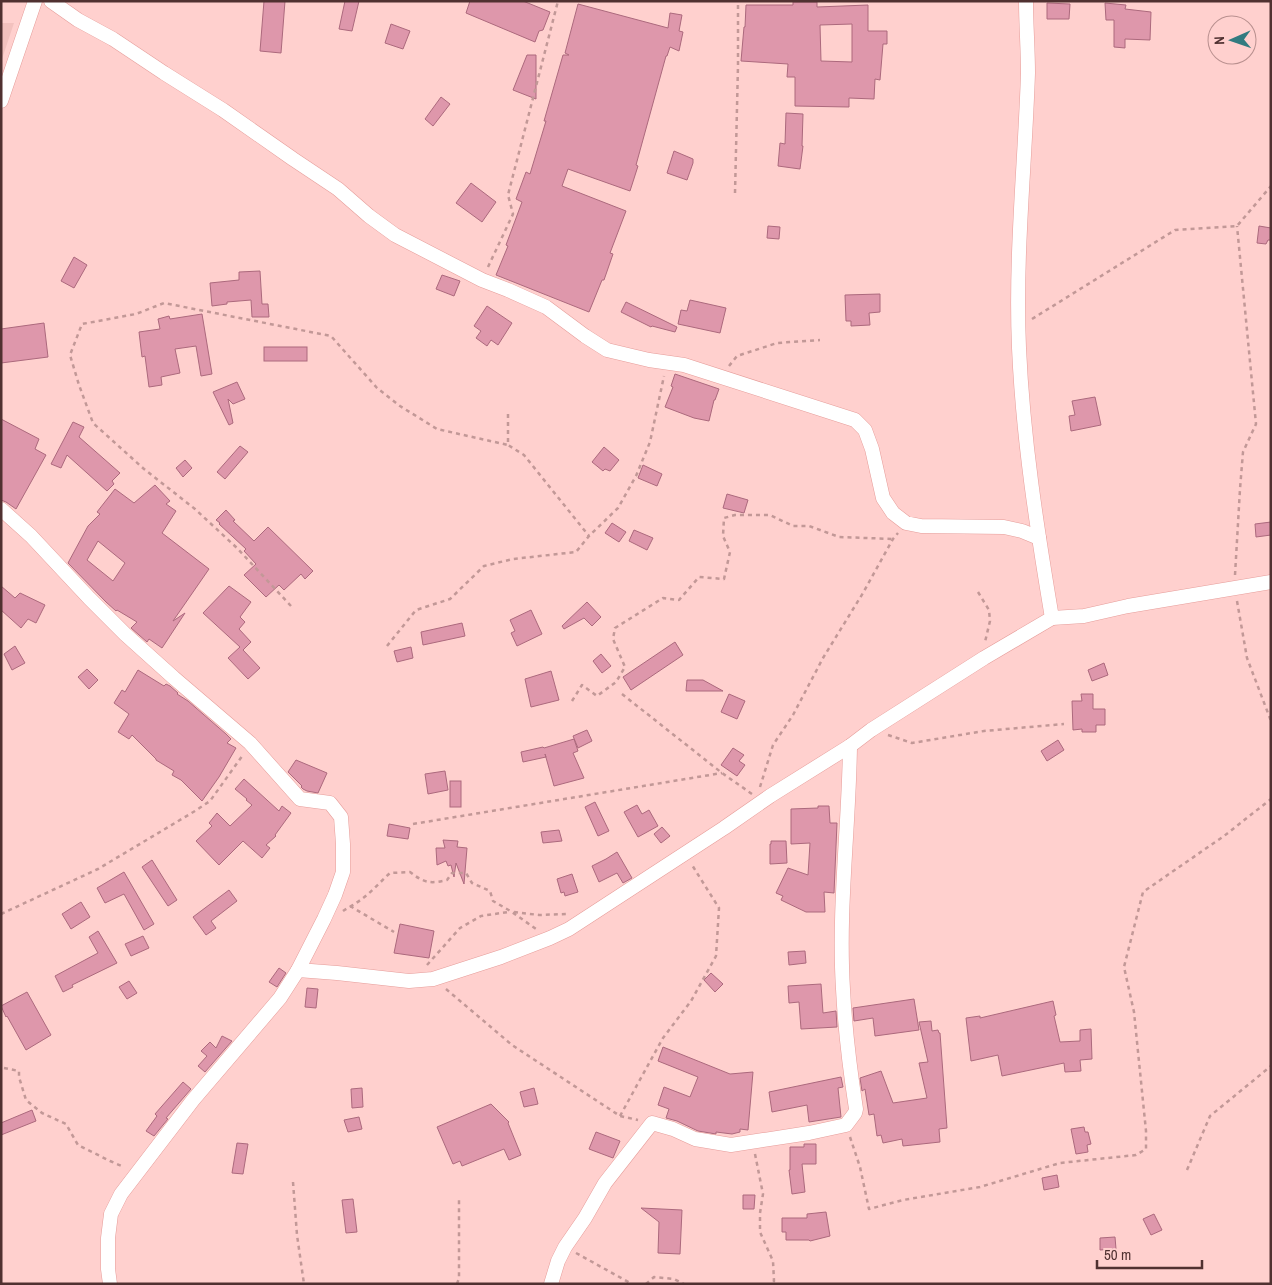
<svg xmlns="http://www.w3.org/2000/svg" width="1272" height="1285" font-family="'Archivo Narrow',sans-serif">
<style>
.built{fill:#f3c1be}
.building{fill:#de97ab;stroke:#ac697d;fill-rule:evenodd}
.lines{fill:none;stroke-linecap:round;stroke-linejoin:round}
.street-casing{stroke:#e69d9a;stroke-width:15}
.path{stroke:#c29897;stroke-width:2.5;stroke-dasharray:4 4;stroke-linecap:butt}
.street{stroke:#fff;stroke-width:14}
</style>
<rect width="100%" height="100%" fill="#ffd0ce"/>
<polygon class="built" points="1,23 14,23 1,62"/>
<g class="building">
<polygon points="264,1 285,1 281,53 260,51"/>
<polygon points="345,1 359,1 352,31 339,29"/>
<polygon points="470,1 523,1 550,12 543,30 539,31 535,42 466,13"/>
<path d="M793,2H817V7L868,5V31H887V44H883L880,80L875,79L874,99L849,98V107L795,106V77H787L788,64L741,61L744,27H745L746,5H793ZM852,24V62L821,61L820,25Z"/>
<polygon points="1047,3 1070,4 1069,19 1047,19"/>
<polygon points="1105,3 1126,5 1125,9 1151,12 1150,40 1125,39 1125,48 1114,47 1114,20 1106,20"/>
<polygon points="578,4 668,28 670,13 682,15 679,31 683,32 679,51 670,47 667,56 666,56 636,165 638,166 630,191 568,169 562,186 626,211 610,253 613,254 604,280 602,280 589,312 496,275 508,246 506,245 522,202 516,199 526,172 530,174 546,121 544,121 563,55 569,55 565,53"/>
<polygon points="391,24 410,31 403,49 385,43"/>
<polygon points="527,55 536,55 536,99 513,90"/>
<polygon points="441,97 450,104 433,126 425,119"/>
<polygon points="786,113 803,114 802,146 803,146 800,169 778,166 780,143 785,144"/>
<polygon points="674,151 693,159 693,163 687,180 667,173"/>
<polygon points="471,183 496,202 482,222 456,203"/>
<polygon points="768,226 780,227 779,239 767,238"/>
<polygon points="1259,226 1271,228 1271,240 1268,240 1266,244 1257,243"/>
<polygon points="74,257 87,265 74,288 61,281"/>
<polygon points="260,271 262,304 268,304 269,317 252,317 251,300 227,302 227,304 212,306 210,283 239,280 239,272"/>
<polygon points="442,275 460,281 454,296 436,289"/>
<polygon points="880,294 880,312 869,313 870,325 851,326 851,321 846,321 845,295"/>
<polygon points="690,300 726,308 720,333 678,324 681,310 687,311"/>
<polygon points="626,302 677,327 675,332 652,326 651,327 621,312"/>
<polygon points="487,306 512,323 498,345 491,340 487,346 476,338 481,331 474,326"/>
<polygon points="202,314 212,374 201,376 196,346 175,349 180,373 161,377 162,385 149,387 145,356 142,357 139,332 160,329 158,319 169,316 170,319"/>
<polygon points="44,323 48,357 1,363 1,329"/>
<rect x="264" y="347" width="43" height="14"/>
<polygon points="675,374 719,389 715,400 714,400 709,421 694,418 665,407 673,387 671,386"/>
<polygon points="237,382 245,399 233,404 228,399 233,423 229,425 213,392"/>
<polygon points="1095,397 1101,425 1071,431 1069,416 1075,415 1072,401"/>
<polygon points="1,419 39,439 35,449 46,455 16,509 6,502 1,500"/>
<polygon points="73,422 84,427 79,437 120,473 112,481 114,484 107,491 67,455 61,468 51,464"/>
<polygon points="240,446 248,452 225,479 217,472"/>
<polygon points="604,447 619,460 610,471 605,469 603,471 592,462"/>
<polygon points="185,460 192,468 183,477 176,468"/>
<polygon points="643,465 662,474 657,486 638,478"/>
<path d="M155,485L170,501L166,504L176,511L162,533L209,569L173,621L185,613L162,648L149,639L147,642L131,628L137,622L117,610L116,611L106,602L68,563L88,526L100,514L97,512L115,489L134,503ZM98,541L125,563L113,581L87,560Z"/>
<polygon points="727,494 748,500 744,513 723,508"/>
<polygon points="226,510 235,520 233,521 254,541 268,527 313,571 305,579 301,574 284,590 279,585 266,597 244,575 256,564 244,551 246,549 219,524 220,523 216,520"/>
<polygon points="1271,522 1271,535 1256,537 1255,524"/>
<polygon points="612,523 626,532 619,542 605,533"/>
<polygon points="634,530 653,538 647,550 629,541"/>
<polygon points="1,586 15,598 20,593 45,605 36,623 28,619 21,628 1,610"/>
<polygon points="229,586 251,602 240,617 245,622 239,629 251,642 243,650 260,668 248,679 228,658 240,647 203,613"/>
<polygon points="587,602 601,617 592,626 584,618 564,629 562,626"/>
<polygon points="531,610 542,634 517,646 511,633 515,631 510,620"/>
<polygon points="462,623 465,636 423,645 421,632"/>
<polygon points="675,642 683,655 631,690 623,677"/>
<polygon points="15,646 25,663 12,670 4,654"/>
<polygon points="411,647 413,658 397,662 394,651"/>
<polygon points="601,654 611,666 602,673 593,661"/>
<polygon points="1104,663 1108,675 1092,681 1088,670"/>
<polygon points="87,669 98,680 89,689 78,677"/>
<polygon points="138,670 164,686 166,684 170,686 178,693 177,694 188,701 226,734 231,739 227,743 236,748 219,777 202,801 181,780 172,775 174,771 156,760 156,759 132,735 129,739 118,732 129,714 114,703 122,690 125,692"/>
<polygon points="551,671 559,700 531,707 525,679"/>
<polygon points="687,680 703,680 723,691 686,691"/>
<polygon points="729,694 745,701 737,719 721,712"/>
<polygon points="1081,694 1093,694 1093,709 1105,709 1105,725 1096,725 1096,732 1082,732 1082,729 1073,730 1072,701 1082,701"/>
<polygon points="587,730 592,741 578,748 573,736"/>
<polygon points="574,739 578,751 573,753 584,778 554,786 545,754 546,757 523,762 521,752 543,747 544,748"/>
<polygon points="1058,740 1064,750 1047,761 1041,751"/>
<polygon points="733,748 744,755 739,761 745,765 737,776 721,765"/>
<polygon points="296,760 327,773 318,793 307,791 303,789 301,787 302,786 288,772"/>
<polygon points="445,771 448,790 428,794 425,774"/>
<polygon points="244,779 279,811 282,806 291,813 275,835 276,836 266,845 270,848 262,858 243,841 219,865 196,841 212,826 209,823 217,813 230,826 252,805 246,800 247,799 235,789"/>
<rect x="450" y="781" width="11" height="26"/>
<polygon points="595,802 609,831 598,836 585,807"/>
<polygon points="637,805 642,814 649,810 658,826 638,837 624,812"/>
<polygon points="818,806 829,806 830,823 837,823 834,893 824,892 825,912 806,912 781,900 783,896 776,893 788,868 808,875 810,843 791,844 791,809 818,808"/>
<polygon points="389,824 410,828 408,839 387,836"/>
<polygon points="662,827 670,836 661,843 654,834"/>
<polygon points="559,830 562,841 543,843 541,832"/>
<polygon points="443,840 458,841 457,847 467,848 464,884 456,863 454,877 451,865 448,866 446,861 437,865 436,848 445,848"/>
<polygon points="771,841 786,841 787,863 770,864 770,844 771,844"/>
<polygon points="617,852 632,878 623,883 617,873 599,882 592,866 606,859"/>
<polygon points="152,860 177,900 168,906 142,867"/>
<polygon points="124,872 154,924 144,930 124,894 105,903 97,888"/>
<polygon points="572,874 578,892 565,896 564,892 561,893 557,879"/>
<polygon points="229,890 237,901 211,921 216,928 206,935 193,917"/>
<polygon points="81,902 90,917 71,929 62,914"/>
<polygon points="400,924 434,931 429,958 394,953"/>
<polygon points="98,931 117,963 72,985 73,987 63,992 55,976 98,953 89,937"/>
<polygon points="143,936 149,948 131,956 125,944"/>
<polygon points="805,951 806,963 789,965 788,952"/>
<polygon points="279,968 286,973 277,987 269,982"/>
<polygon points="711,973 723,984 715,992 704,980"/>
<polygon points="129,981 137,993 127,999 119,987"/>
<polygon points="821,984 823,1013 836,1011 837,1027 801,1029 799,1002 789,1003 788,986"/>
<polygon points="307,988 318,989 316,1008 305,1007"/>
<polygon points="27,992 51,1035 26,1050 7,1016 6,1017 1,1006"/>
<polygon points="914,999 919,1030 875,1036 873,1018 854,1021 853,1008"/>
<polygon points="1053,1001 1056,1015 1054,1016 1060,1042 1080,1041 1080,1030 1091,1029 1092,1059 1080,1060 1081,1071 1065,1072 1064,1063 1002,1076 998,1055 971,1061 966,1018 980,1016 980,1018"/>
<polygon points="931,1021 932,1031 938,1030 939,1033 940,1033 947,1128 939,1129 940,1142 903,1146 902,1139 883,1143 881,1135 877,1136 874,1114 869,1115 865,1089 862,1091 860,1078 881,1071 893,1103 927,1098 919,1063 928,1062 919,1022"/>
<polygon points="222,1036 232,1041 205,1072 198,1066 207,1056 201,1051 210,1042 216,1048"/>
<polygon points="663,1047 730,1074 753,1072 748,1130 740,1129 740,1132 732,1134 716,1132 716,1134 698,1131 677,1121 666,1118 669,1109 658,1105 664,1087 690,1097 698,1077 658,1061"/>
<polygon points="841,1077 843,1087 838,1088 841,1117 809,1122 807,1105 772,1112 769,1092"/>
<polygon points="183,1082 191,1089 166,1118 168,1119 154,1136 146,1131 157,1116 155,1114"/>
<polygon points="362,1088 363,1107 352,1108 351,1089"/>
<polygon points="534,1088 538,1104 524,1107 520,1092"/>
<polygon points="491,1104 509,1122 508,1123 521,1155 509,1160 504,1149 462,1166 460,1161 453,1164 437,1127"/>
<polygon points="32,1110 36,1121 1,1135 1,1123"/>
<polygon points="359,1117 362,1129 348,1132 344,1120"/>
<polygon points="1084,1127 1085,1132 1088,1132 1091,1144 1087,1145 1088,1152 1076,1154 1071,1129"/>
<polygon points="596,1132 620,1141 613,1158 589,1149"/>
<polygon points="237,1143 248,1144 243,1174 232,1173"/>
<polygon points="804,1144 816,1144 816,1164 802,1164 805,1192 792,1194 789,1170 790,1170 790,1147 804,1147"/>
<polygon points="1057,1175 1059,1187 1044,1190 1042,1178"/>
<polygon points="743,1195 755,1195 754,1209 743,1209"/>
<polygon points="353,1199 357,1232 346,1233 342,1200"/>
<polygon points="641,1208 682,1210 680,1254 658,1253 659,1222"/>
<polygon points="826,1212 830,1236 810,1241 809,1240 786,1240 786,1232 782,1232 782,1218 807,1218 807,1214"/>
<polygon points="1154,1214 1162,1230 1151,1235 1143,1219"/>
<polygon points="1115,1237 1116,1249 1100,1250 1100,1238"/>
</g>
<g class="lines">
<g class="street-casing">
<g id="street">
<polyline points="51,1 78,20 113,39 164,73 223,110 293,159 338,189 369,216 395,235 482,280 508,290 546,307 585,336 607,350 649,360 684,365 855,420 865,430 872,449 883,498 893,513 906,523 921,526 1004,527 1022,531 1039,538"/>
<polyline points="1,101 35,1"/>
<polyline points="1,509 31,536 89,598 125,634 174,678 250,743 300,799 330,803 341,817 343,844 343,872 335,895 324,919 298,970 280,998 193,1100 121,1194 111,1214 108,1238 108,1269 110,1284"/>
<polyline points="1052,618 1084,616 1128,606 1271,582"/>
<path d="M298,970L337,973L409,981L433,979L501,957L550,938L569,929L724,828L770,796L850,746L871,730L984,658L1052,618C1037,529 1023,439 1019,348C1015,256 1025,165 1028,73C1028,49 1026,25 1026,1"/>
<path d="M551,1284L558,1261L565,1247L585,1218L605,1183L652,1123L673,1129L695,1139L731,1145L809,1133L846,1125L855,1113L856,1109C850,1070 845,1029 843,989C838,908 849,827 850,746"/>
</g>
</g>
<g class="path">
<polyline points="735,193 738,65 738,1"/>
<polyline points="488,267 513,214 508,195 558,1"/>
<polyline points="1032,319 1175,230 1237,226 1271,186"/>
<polyline points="729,366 737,356 777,343 820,340"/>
<polyline points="508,414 508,445 524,455 589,536"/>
<polyline points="1235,575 1240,489 1243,452 1256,424 1237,226"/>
<polyline points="978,592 989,610 990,621 985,642"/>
<polyline points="1237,601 1247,658 1271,721"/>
<polyline points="291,606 237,548 195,509 144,469 93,423 79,385 70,355 82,324 136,314 164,303 331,336 377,388 400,406 437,429 508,445"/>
<polyline points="387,646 416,610 450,599 484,566 513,559 576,552 589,536 618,508 636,476 650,442 664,376"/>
<polyline points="622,694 722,773 752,794"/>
<polyline points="572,701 582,685 597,696 616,682 625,667 613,639 615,628 663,598 679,600 699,577 724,579 730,552 723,536 724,518 735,515 770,515 793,526 809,526 839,537 893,539"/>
<polyline points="888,735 912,743 984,731 1064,724"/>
<polyline points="760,787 773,745 793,715 823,658 863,593 893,539 898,533"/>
<polyline points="413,824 722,773"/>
<polyline points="350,906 394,932"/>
<path d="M343,911C347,908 352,906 356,903C369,895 379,883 390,873L410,872C424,883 430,884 447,880L452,873H466L472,883L490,891L493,901L512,912L536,929"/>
<polyline points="514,912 539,915 566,914"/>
<polyline points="1,914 98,869 195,811 210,801 243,755"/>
<polyline points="427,965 460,928 481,916 508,912"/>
<polyline points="446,989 512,1045 620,1116 638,1120"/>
<polyline points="4,1068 19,1071 19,1077 26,1100 42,1113 66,1124 78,1145 110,1161 124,1167"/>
<polyline points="620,1116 663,1038 691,1001 716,956 719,908 692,865"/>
<polyline points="850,1137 860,1167 869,1209 903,1200 980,1187 1060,1163 1136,1155 1146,1149 1146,1131 1134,1012 1124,967 1143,892 1224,836 1271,799"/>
<polyline points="755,1154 763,1194 760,1213 760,1232 773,1261 774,1281 771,1284"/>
<polyline points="1187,1170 1210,1116 1271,1066"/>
<polyline points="293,1182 297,1235 304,1284"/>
<polyline points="576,1253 632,1284"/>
<polyline points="457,1284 459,1278 459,1199"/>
<polyline points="646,1284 654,1277 674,1279 684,1284"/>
</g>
<use href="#street" class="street"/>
</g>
<rect width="1272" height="1285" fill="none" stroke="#503131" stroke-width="5"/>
<g transform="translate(1232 40) rotate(268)"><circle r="24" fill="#ffd0ce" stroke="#b9908f"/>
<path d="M0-4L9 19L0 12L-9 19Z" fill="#327b80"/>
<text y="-8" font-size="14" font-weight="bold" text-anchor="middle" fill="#503131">N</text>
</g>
<path d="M1097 1260v8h105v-8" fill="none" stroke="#503131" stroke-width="2.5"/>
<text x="1104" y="1260" font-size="15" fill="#503131" stroke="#ffd0ce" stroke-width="4" paint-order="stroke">50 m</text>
</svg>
